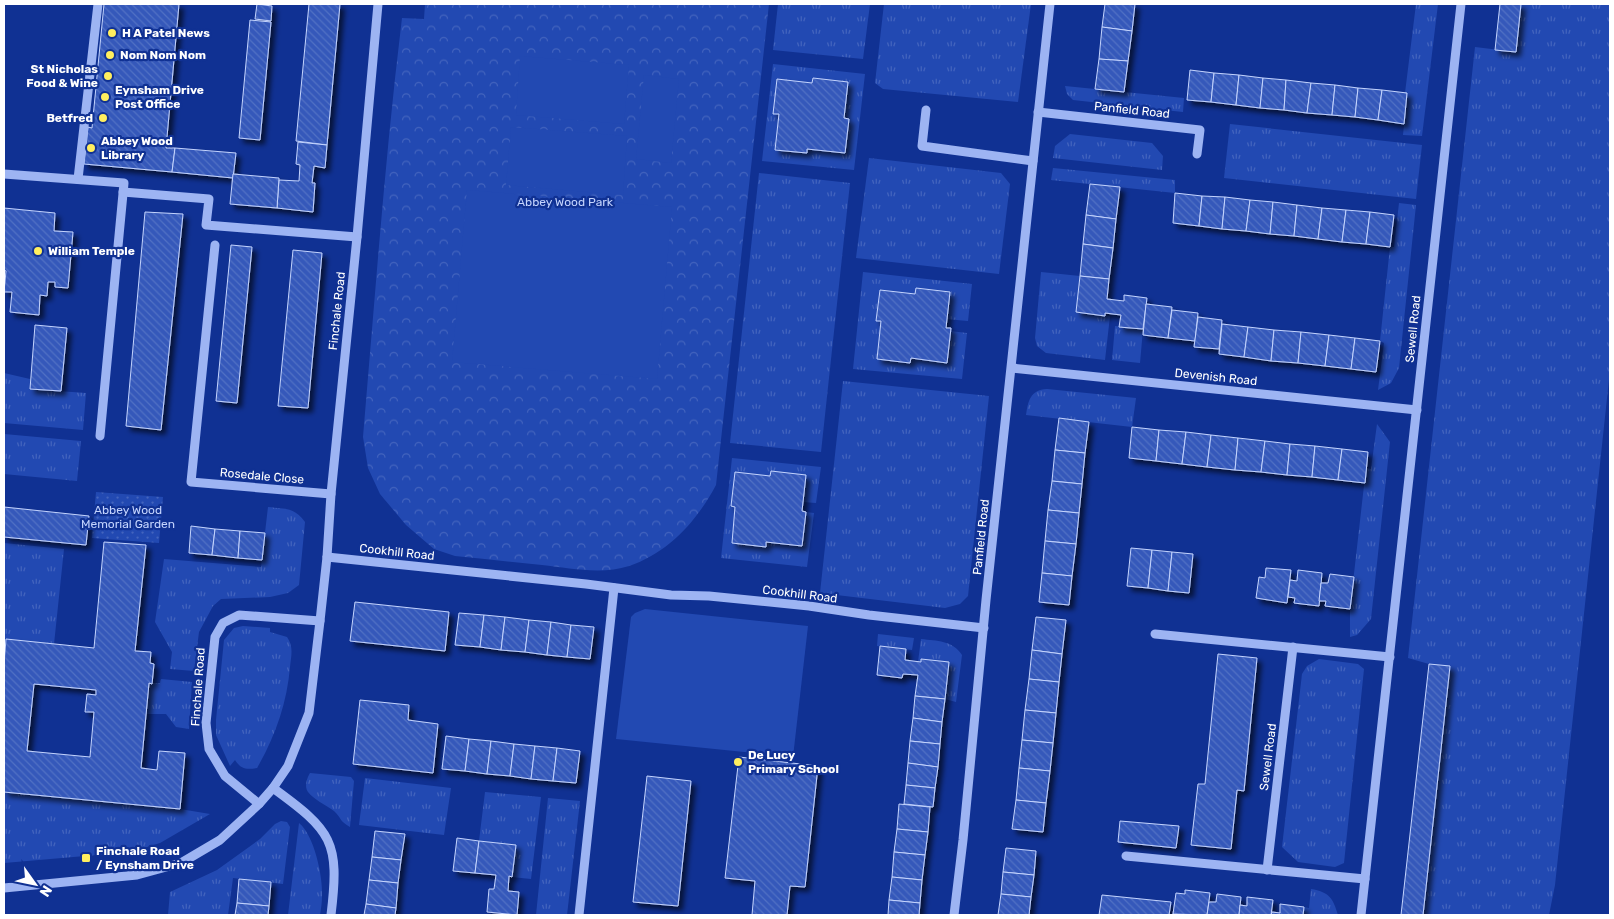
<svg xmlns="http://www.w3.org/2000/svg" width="1614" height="919" font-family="Rubik,sans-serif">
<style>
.grass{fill:url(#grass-tufts);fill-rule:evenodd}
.park{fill:url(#park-crowns)}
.garden{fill:url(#garden-dots)}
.pitch{fill:#2249b2}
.building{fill:url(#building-back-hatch);stroke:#c4d4fe;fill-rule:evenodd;filter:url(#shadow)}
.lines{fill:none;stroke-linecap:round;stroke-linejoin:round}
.minor{stroke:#9db4f3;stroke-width:9}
.poi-dot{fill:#ffee5f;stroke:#103193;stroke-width:2}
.labels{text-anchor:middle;stroke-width:4.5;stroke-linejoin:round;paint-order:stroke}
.poi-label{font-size:12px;font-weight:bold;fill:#fff;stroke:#103193;text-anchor:start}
.street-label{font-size:12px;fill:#fff;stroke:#103193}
.park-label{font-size:12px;fill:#c4d4fe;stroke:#103193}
</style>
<defs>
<pattern id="grass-tufts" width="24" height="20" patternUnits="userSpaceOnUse" patternTransform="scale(1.25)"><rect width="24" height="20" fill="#2249b2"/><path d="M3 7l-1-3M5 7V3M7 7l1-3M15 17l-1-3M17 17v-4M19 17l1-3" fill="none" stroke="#4364be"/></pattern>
<pattern id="park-crowns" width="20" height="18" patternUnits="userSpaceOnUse" patternTransform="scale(1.25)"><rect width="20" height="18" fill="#2249b2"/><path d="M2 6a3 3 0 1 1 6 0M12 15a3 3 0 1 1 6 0" fill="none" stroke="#4364be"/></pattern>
<pattern id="garden-dots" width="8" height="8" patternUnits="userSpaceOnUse" patternTransform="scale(1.25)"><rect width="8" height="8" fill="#2249b2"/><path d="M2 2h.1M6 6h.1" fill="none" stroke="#4364be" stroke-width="1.8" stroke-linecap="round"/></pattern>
<pattern id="building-back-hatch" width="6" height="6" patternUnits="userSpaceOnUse" patternTransform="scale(1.25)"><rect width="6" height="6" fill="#3458ba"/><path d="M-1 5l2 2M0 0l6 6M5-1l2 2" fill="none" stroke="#5271c4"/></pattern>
<filter id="shadow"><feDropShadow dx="4.5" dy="4.5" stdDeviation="2.5" flood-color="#0009"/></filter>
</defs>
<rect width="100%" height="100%" fill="#103193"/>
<g class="grass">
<polygon points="778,4 870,4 863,59 773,50"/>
<polygon points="884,4 1031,4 1018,102 883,89 875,83"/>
<polygon points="1416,4 1438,4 1422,136 1403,135 1407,94 1405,93"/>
<polygon points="1521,4 1610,4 1610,370 1555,885 1549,915 1423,915 1450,667 1429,664 1408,658 1475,47 1516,52"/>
<path d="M773,64L865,74L854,170L762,161ZM813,78L848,82L844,118L849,119L845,153L807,149L806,153L775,150L779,114H774L812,83Z"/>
<polygon points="1065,86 1184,98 1183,112 1073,100 1067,94"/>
<polygon points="1230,124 1422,145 1416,199 1224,178"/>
<polygon points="1070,134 1152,143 1163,156 1162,170 1053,158 1055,146"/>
<polygon points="869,158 1001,173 1010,184 999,274 856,258"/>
<polygon points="1053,168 1175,180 1175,193 1051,180"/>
<polygon points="759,173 850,183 821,452 730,443"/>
<polygon points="1399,203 1416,205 1399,368 1391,383 1378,390 1384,343 1380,341 1390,247 1394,247"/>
<polygon points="863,272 972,284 968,321 946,319 950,292 917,288 915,294 880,290 876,320 881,321 877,359 910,363 911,358 946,362 950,331 967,333 962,379 853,369"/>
<polygon points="1041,272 1080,276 1076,312 1110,316 1105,360 1046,353 1037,346 1035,338"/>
<polygon points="1115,326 1143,329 1140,363 1112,360"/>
<polygon points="4,373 30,379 30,389 86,393 83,430 4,423"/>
<polygon points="843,381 989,396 968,596 960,604 945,608 820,593"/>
<path d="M1047,389L1136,398L1132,427L1026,415C1028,401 1030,390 1047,389Z"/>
<polygon points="1377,424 1390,442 1371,619 1357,635 1350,637 1350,609 1366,468 1371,469"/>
<polygon points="4,434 81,441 77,481 4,474"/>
<polygon points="732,458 821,467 816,503 803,502 770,476 735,473 731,506 735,507 732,543 765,547 766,542 802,546 806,512 814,513 807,567 721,558"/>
<path d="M268,507C285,509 294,507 305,522L299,585L288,593L270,597L221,599L213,606L199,632L194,671L170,669L172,652L155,622L164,559L261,567Z"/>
<polygon points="4,543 64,549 54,644 6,639 4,664"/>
<path d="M243,626L270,628V632L287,637C294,647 291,656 290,667C287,703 275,737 257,768C246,770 241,769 235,760L230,766L216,735V720L224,640L234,628Z"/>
<polygon points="878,634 914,638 912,650 877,646"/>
<path d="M921,639C937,641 952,640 962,655L956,702L945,699L949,662L921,659V662H918Z"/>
<polygon points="1319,659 1358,664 1364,669 1344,863 1335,867 1298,862 1282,847 1302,674 1307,666"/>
<polygon points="161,679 192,682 189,729 176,727 166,714 146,714 149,683 160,683"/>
<path d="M310,773L351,777L354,781L350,827C339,821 341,817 334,811C326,805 313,799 308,792C304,786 307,778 310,773Z"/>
<polygon points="365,778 451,788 444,835 359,825"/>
<polygon points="4,792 180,809 210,814 160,843 131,852 4,863"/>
<polygon points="485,792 541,797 531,879 512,877 516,845 479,841"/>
<polygon points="548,798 580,801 567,915 536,915"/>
<polygon points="281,821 287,822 290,827 283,884 233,878 228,915 168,915 170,892 217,870 260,839 275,824"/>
<path d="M299,823C314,835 323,876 322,896C322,902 321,909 320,915H288Z"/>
<path d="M1311,889C1329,892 1333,898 1338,915H1303L1304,907L1309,908Z"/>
</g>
<path class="park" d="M425,4H769L716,485C697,521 668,553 629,566C601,575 570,568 542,565C513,562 484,559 455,556L434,549L406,525L380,494L368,468L363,437C375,297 385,157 402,18L424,19Z"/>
<polygon class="garden" points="96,492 163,497 159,543 92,538"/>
<g class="pitch">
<polygon points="520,56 629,65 624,124 516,115"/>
<polygon points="644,75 679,79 671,163 636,159"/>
<polygon points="511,127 627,136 623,195 506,185"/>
<polygon points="467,190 672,207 657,379 452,362"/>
<polygon points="645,609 808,626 793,757 616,739 631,617 635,613"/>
</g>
<g class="building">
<polygon points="104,4 179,4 166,148 175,148 172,172 84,164 88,127 92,128"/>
<polygon points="257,4 272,6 271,21 255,19"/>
<polygon points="309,4 340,4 327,145 296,141"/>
<polygon points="1105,4 1135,4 1132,31 1102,27"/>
<polygon points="1500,4 1521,4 1516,52 1495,50"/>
<polygon points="250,20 271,22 260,140 239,138"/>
<polygon points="1102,27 1132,31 1128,61 1099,59"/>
<polygon points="1099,59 1128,61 1124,92 1095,89"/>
<polygon points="1190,70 1214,73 1211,102 1187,100"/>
<polygon points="1214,73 1239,75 1236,105 1211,102"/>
<polygon points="1239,75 1263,78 1260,108 1236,105"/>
<polygon points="813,78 848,82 844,118 849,119 845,153 807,149 807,153 775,150 779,114 773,114 777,79 812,83"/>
<polygon points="1263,78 1286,80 1284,110 1260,108"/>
<polygon points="1286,80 1311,83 1307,113 1284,110"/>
<polygon points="1311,83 1335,85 1332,115 1307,113"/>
<polygon points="1335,85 1358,88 1355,117 1332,115"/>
<polygon points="1358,88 1382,90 1378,120 1355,117"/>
<polygon points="1382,90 1407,93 1404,124 1378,120"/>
<polygon points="298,142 327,145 325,168 314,166 312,183 315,183 313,212 277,208 279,180 299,181 300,165 296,164"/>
<polygon points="175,148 236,153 233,178 172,172"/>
<polygon points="233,174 279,178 277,208 230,204"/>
<polygon points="1090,184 1120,187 1116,219 1086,215"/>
<polygon points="1175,193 1202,196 1199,226 1173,223"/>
<polygon points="1202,196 1225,197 1222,229 1199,226"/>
<polygon points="1225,197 1250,200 1246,231 1222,229"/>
<polygon points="1250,200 1273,202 1270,234 1246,231"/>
<polygon points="1273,202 1297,205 1294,236 1270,234"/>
<polygon points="1297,205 1322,208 1318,239 1294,236"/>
<polygon points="4,208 55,213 54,231 73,232 68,288 55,287 55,282 48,282 47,296 40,295 39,315 10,312 12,292 4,292 6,271 4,270"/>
<polygon points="1322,208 1346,210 1342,242 1318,239"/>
<polygon points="1346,210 1370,212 1366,244 1342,242"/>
<polygon points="145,212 183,214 161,430 126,426"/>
<polygon points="1370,212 1394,215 1390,247 1366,244"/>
<polygon points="1086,215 1116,219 1113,248 1083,244"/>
<polygon points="1083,244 1113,248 1109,279 1080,276"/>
<polygon points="231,245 252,247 237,403 216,401"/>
<polygon points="293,250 322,253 308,408 278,406"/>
<polygon points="1080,276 1109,279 1107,299 1124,301 1124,295 1147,298 1143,329 1119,327 1121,315 1105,313 1105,316 1076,312"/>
<polygon points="916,288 950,292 946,328 951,328 947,363 911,358 910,363 877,359 881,321 876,321 880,290 915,294"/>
<polygon points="1146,304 1172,307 1168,338 1143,335"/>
<polygon points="1172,310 1198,313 1195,341 1168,338"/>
<polygon points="1198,317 1222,320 1219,349 1194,347"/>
<polygon points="1222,324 1248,327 1244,357 1219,354"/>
<polygon points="35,325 67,328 61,391 30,389"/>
<polygon points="1248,327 1274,330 1271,361 1244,357"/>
<polygon points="1274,330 1301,332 1298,363 1271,361"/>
<polygon points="1301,332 1329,335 1325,366 1298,363"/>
<polygon points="1329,335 1355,338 1351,369 1325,366"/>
<polygon points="1355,338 1380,341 1376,372 1351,369"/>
<polygon points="1059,418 1089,422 1085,453 1055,450"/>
<polygon points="1132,427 1159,430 1156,461 1129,458"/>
<polygon points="1159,430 1186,432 1182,464 1156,461"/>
<polygon points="1186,432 1211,435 1207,467 1182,464"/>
<polygon points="1211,435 1238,438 1235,470 1207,467"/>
<polygon points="1238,438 1265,441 1261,472 1235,470"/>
<polygon points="1265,441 1290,444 1287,475 1261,472"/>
<polygon points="1290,444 1315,446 1312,477 1287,475"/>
<polygon points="1315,446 1342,449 1338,480 1312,477"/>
<polygon points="1342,449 1368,452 1365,483 1338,480"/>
<polygon points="1055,450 1085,453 1082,484 1052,481"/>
<polygon points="771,471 806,475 802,511 806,512 802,546 766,542 766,547 732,543 735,507 731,506 735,472 770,476"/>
<polygon points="1052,481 1082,484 1079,513 1048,510"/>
<polygon points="4,507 89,516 86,545 4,537"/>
<polygon points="1048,510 1079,513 1076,544 1045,541"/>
<polygon points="191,526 215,529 212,555 189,553"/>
<polygon points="215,529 240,531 238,558 212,555"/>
<polygon points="240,531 265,533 262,560 238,558"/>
<polygon points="1045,541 1076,544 1072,576 1042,573"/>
<path d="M104,542L146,545L135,651L151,652L150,663L154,664L152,684L149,683L141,768L157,770L159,751L185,753L180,809L4,792V664L6,639L94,648ZM34,684L96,690V695L87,694L85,712H94L90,757L27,751Z"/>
<polygon points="1131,548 1152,550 1148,588 1127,586"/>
<polygon points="1152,550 1172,552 1168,591 1148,588"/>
<polygon points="1172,552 1193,554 1189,593 1168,591"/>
<polygon points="1266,568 1291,570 1287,603 1256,598 1259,577 1265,578"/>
<polygon points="1298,570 1322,573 1319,606 1294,603 1295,598 1288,597 1290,580 1297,581"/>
<polygon points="1042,573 1072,576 1069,605 1039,602"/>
<polygon points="1330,574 1354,577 1350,609 1325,606 1326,601 1319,601 1321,583 1328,583"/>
<polygon points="355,602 449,612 445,651 350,641"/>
<polygon points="459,613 484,615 480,647 455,645"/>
<polygon points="484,615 505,617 501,650 480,647"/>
<polygon points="505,617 529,620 525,652 501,650"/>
<polygon points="1036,617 1066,620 1062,654 1032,650"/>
<polygon points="529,620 551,622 547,655 525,652"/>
<polygon points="551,622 571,625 567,657 547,655"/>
<polygon points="571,625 594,627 590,659 567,657"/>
<polygon points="880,646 906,649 905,660 921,662 921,659 949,662 945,699 915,696 918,675 903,674 902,678 877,675"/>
<polygon points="1032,650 1062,654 1059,682 1029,679"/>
<polygon points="1218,654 1257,658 1244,791 1237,790 1231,849 1191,845 1198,784 1205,784"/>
<polygon points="1429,664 1450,666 1423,915 1401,915"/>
<polygon points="1029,679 1059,682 1056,713 1025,710"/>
<polygon points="915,696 945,699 942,722 913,718"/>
<polygon points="360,700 409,705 408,720 438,724 433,773 353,764"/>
<polygon points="1025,710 1056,713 1053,743 1022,740"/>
<polygon points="913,718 942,722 940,744 910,741"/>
<polygon points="446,736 469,739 465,771 442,769"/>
<polygon points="469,739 491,741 487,774 465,771"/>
<polygon points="1022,740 1053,743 1050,771 1019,768"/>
<polygon points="491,741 514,744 510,776 487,774"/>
<polygon points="910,741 940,744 938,767 908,763"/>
<polygon points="514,744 535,746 531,779 510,776"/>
<polygon points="535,746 557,748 553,781 531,779"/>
<polygon points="557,748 580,751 576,783 553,781"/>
<polygon points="739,757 818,766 805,887 790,886 787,915 752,915 755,881 725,878"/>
<polygon points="908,763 938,767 935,788 906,785"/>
<polygon points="1019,768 1050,771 1046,803 1016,800"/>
<polygon points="647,776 691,781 678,906 633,902"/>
<polygon points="906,785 935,788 933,807 904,804"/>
<polygon points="1016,800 1046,803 1043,832 1012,829"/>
<polygon points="899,804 930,807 928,832 897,829"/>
<polygon points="1120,821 1179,826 1176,848 1118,842"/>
<polygon points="897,829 928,832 925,855 894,852"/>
<polygon points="375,831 405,834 401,860 372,857"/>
<polygon points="457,838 479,841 475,873 453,871"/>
<polygon points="479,841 516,845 512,877 509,876 508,891 519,892 517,915 487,912 489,889 494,889 496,875 475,873"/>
<polygon points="1006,848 1036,851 1034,875 1003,872"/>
<polygon points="894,852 925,855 922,880 892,877"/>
<polygon points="372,857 401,860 398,883 369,880"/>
<polygon points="1003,872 1034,875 1031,897 1001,894"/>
<polygon points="892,877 922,880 920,903 889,900"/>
<polygon points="239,879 271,882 269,906 237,903"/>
<polygon points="369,880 398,883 396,908 366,904"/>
<polygon points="1185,890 1210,893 1207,915 1173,914 1176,893 1185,894"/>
<polygon points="1001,894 1031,897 1029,915 998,915"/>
<polygon points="1217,894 1241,897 1239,915 1207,915 1209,902 1216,902"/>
<polygon points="1102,895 1171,902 1169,915 1099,915"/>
<polygon points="1247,897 1273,900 1271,915 1239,915 1240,905 1247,906"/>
<polygon points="889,900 920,903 919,915 888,915"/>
<polygon points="237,903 269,906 268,915 235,915"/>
<polygon points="366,904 396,908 395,915 364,915"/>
<polygon points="1280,904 1304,907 1303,915 1271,915 1272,912 1280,913"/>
</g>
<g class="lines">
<g class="minor">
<polyline points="926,110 922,146 1033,161"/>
<polyline points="1038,112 1200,130 1197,154"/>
<polyline points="4,174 124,183 100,436"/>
<polyline points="78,179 98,4"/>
<polyline points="123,192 209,199 206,225 357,237"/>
<polyline points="215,245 191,482 331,494"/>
<polyline points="1012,368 1417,410"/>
<polyline points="327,557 586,584 671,595 709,596 809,606 869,615 984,628"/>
<polyline points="1155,634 1390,657"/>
<path d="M273,788C332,831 340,841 331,915"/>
<polyline points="259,804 225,776 209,749 206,723 215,637 223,623 239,615 320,621"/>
<polyline points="1126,856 1365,879"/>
<polyline points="1267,870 1293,647"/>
<polyline points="4,888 137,875 181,863 220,840 259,804 273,788 288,766 309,713 320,621 327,557 331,494 357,237 378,4"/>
<polyline points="579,915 614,588"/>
<polyline points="954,915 963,840 986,600 1050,4"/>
<polyline points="1361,915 1461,4"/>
</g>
</g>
<g class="poi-dot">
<circle cx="112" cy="33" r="5"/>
<circle cx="110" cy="55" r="5"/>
<circle cx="108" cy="76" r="5"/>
<circle cx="105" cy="97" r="5"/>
<circle cx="103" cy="118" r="5"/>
<circle cx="91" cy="148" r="5"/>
<circle cx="38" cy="251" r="5"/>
<circle cx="738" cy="762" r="5"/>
<rect x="81" y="853" width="10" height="10" rx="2.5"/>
</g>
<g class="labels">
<g class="poi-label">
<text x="122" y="37">H A Patel News</text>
<text x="120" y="59">Nom Nom Nom</text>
<text x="98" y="73" text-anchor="end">St Nicholas<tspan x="98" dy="14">Food &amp; Wine</tspan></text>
<text x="115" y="94">Eynsham Drive<tspan x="115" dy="14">Post Office</tspan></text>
<text x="93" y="122" text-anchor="end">Betfred</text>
<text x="101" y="145">Abbey Wood<tspan x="101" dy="14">Library</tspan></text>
<text x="48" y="255">William Temple</text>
<text x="748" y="759">De Lucy<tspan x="748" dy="14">Primary School</tspan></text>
<text x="96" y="855">Finchale Road<tspan x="96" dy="14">/ Eynsham Drive</tspan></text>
</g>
<g class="street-label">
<text transform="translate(1132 110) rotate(6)" y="4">Panfield Road</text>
<text transform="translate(337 311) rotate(-84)" y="4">Finchale Road</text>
<text transform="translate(1413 329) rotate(-84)" y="4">Sewell Road</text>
<text transform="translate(1216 377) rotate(6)" y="4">Devenish Road</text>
<text transform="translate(262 476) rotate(5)" y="4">Rosedale Close</text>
<text transform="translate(981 537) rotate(-84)" y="4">Panfield Road</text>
<text transform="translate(397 552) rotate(6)" y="4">Cookhill Road</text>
<text transform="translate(800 594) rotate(7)" y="4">Cookhill Road</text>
<text transform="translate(198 687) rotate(-86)" y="4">Finchale Road</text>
<text transform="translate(1268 757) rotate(-83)" y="4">Sewell Road</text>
</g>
<g class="park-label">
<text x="565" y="206">Abbey Wood Park</text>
<text x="128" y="514">Abbey Wood<tspan x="128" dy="14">Memorial Garden</tspan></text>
</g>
</g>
<rect width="1614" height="919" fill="none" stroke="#ffffff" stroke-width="10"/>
<g transform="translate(35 884) rotate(123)" stroke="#103193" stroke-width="4" paint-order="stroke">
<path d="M0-4L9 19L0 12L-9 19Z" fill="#ffffff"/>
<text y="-8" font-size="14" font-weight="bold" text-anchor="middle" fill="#ffffff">N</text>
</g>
</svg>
